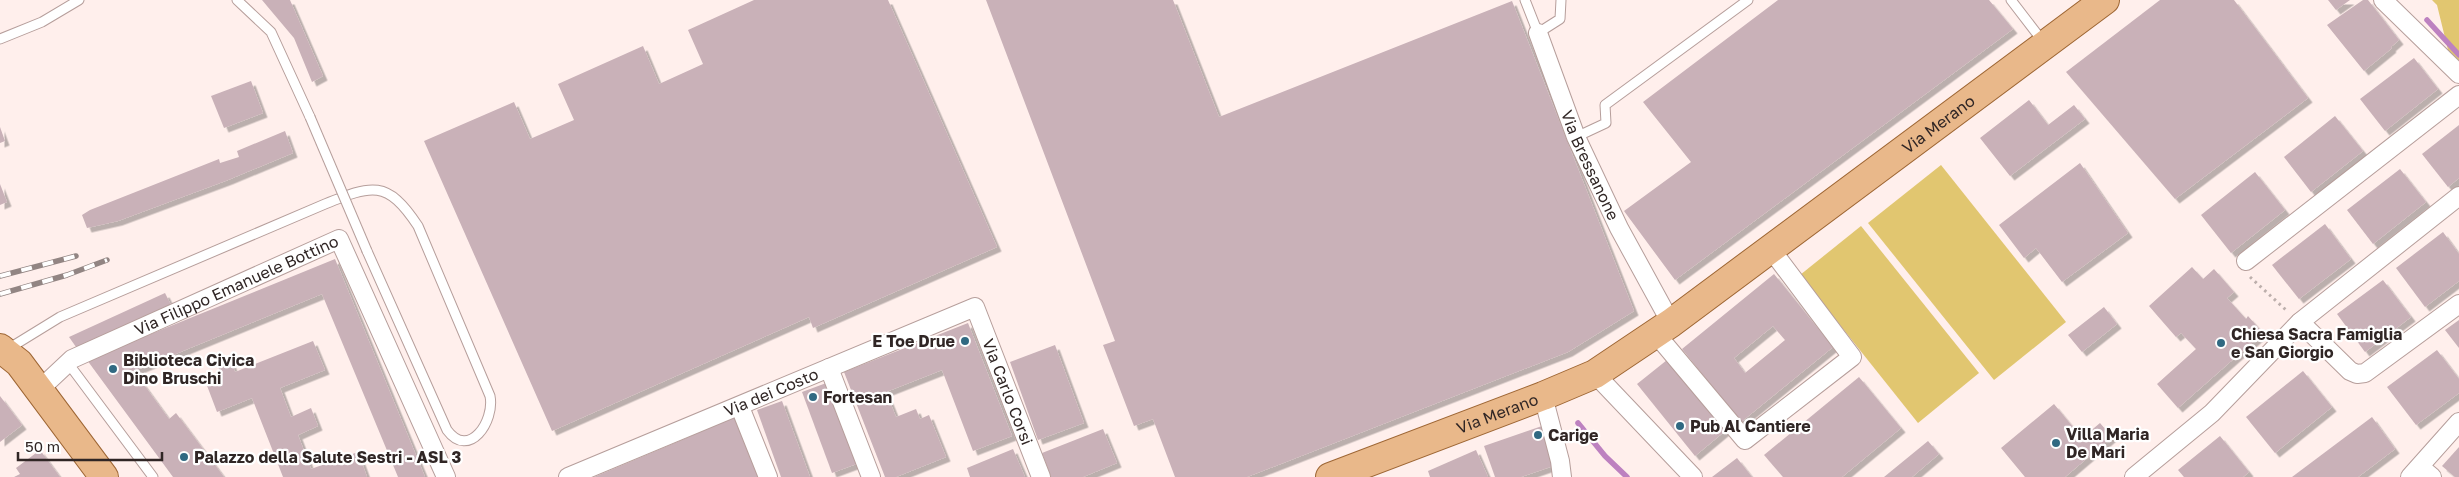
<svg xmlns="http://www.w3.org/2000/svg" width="2459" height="477" font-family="'Golos Text',sans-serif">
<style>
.green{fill:#e1c670}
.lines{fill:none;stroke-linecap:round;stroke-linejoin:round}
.stream{stroke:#bd81c0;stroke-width:5.5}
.building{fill:#c9b1b8;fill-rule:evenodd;filter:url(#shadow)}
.lane-casing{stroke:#b69e9b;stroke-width:11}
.street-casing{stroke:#b69e9b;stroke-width:20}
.primary-casing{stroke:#9e6634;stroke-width:30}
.path{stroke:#bdafac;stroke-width:3;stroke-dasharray:2.5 4;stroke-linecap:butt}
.lane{stroke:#fff;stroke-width:9}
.street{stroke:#fff;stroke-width:18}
.primary{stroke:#e9b88a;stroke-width:28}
.rail-casing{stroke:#928583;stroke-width:5.5}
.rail{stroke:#fff;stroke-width:4;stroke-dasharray:11;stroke-linecap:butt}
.lane-bridge-casing{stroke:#b69e9b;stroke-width:11;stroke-linecap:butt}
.lane-bridge{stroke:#fff;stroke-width:9}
.poi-dot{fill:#306982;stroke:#fff;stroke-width:2}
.labels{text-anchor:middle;stroke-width:4.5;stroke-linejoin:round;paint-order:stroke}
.street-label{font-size:16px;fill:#302625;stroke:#fff}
.poi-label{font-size:16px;font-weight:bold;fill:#302625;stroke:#fff;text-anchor:start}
</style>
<defs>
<filter id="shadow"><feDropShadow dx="4.5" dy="4.5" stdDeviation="0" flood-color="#0004"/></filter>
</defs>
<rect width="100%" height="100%" fill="#ffefec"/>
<g class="green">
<polygon points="2432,0 2459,0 2459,65 2449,54 2437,5"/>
<polygon points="1941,165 2066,322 1994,380 1868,223"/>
<polygon points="1861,226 1979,373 1918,423 1800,275"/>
</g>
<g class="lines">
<g class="stream">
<polyline points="2427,20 2459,55"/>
<polyline points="1578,423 1605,456 1627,477"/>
</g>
</g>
<g class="building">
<polygon points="262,0 290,0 323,76 312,82 294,38"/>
<polygon points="754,0 888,0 997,247 813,328 809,317 552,431 424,141 514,102 530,139 574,120 558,84 643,46 659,84 703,64 688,30"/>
<polygon points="986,0 1173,0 1219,117 1512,1 1634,311 1568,352 1247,477 1175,477 1153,419 1134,426 1103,345 1115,341"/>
<polygon points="1778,0 1989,0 2013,29 1675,280 1624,211 1691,162 1643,102"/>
<polygon points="2160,0 2234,0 2308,98 2175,199 2066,72"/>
<polygon points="2328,0 2350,0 2336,10"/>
<polygon points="2363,0 2368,0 2399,40 2391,47 2392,48 2364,71 2327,25"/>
<polygon points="2414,58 2438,89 2385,131 2360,99"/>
<polygon points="251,81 263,113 224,128 211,96"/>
<polygon points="2029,100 2048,125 2074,105 2085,119 2010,176 1980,138"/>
<polygon points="2335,116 2363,151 2311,192 2284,157"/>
<polygon points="2459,125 2459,178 2448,187 2422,154"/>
<polygon points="0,127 5,141 0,143"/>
<polygon points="285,131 293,153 228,180 118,221 87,228 82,215 90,210 219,159 220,163 239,157 237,151"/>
<polygon points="2080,163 2128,233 2062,282 2036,248 2024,258 1999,225"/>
<polygon points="2400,169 2426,202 2373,244 2347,210"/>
<polygon points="2255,172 2285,210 2231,253 2201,215"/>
<polygon points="0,184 7,202 0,205"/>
<polygon points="2325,224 2351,259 2299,299 2272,265"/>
<polygon points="2443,232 2459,254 2459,281 2425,307 2396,268"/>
<polygon points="335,259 425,477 398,477 322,294 134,371 169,419 176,413 224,477 173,477 87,360"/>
<polygon points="2192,267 2203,279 2214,269 2234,292 2227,298 2246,319 2248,316 2263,333 2178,408 2157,384 2196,349 2181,333 2176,337 2149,306"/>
<path d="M1774,274L1833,347L1741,422L1682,349ZM1773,326L1785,340L1745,373L1734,358Z"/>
<polygon points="2383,280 2411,317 2365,352 2337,314"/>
<polygon points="165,293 174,311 81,354 69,337"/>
<polygon points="2104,307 2117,324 2082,352 2068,335"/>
<polygon points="2459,320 2459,348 2445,330"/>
<polygon points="968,323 1012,436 973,451 942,370 886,392 896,417 916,409 920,419 929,415 946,457 896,477 885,477 844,372"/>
<polygon points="313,341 325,370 280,388 291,417 311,408 318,426 298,435 311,469 358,452 367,477 283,477 252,398 217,412 206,383 222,377 217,364 230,359 235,372"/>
<polygon points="1055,345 1084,423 1038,440 1010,362"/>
<polygon points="2437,350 2459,379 2459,393 2416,425 2387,387"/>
<polygon points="1667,360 1725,431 1695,456 1637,384"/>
<polygon points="2303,371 2332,407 2275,453 2246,417"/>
<polygon points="1859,377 1901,428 1842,477 1783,477 1764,455"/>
<polygon points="829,382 859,463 832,473 802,392"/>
<polygon points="0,396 22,425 0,442"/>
<polygon points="782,401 810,477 781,477 757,410"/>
<polygon points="2054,404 2082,438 2100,423 2112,437 2065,477 2025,477 2001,448"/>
<polygon points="737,416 760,477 594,477 677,442"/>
<polygon points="2372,417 2395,449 2358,477 2292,477"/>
<polygon points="1542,426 1556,465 1521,477 1495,477 1484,446"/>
<polygon points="1103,429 1117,463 1083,477 1051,477 1042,453"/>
<polygon points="2220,436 2249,472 2243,477 2184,477 2178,470"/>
<polygon points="1928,441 1939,454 1912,477 1884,477"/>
<polygon points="2459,447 2459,477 2455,477 2442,466"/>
<polygon points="1013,449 1025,477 970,477 967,468"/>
<polygon points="40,450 60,477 14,477 20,474 16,468"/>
<polygon points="1476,450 1488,477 1430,477 1428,471"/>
<polygon points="1737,458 1752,477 1712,477"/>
</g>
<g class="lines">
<g class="lane-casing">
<g id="lane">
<polyline points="237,0 271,32 310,117"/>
<polyline points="1525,0 1538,33 1560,19 1561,0"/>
<polyline points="2011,0 2044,43"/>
<polyline points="0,39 42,22 79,0"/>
<polyline points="1576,137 1606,123 1605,105 1748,0"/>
<path d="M8,349L60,317L325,204C372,185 387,179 418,226L490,396C495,421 469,460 447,430L367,251"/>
<polyline points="68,363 153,477"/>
</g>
</g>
<g class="street-casing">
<g id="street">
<polyline points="2383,0 2459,74"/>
<path id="s1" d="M1538,33L1576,137L1619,228L1671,323"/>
<polyline points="2246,261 2459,95"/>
<polyline points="2300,322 2350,371 2357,374 2365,373 2459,304"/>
<polyline points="1656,334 1745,440 1852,357 1770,248"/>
<polyline points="829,368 871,477"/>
<polyline points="1595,374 1693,477"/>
<path id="s2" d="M40,389L72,359L339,239L446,477"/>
<polyline points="1543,396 1560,461 1562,477"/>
<polyline points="740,407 768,477"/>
<polyline points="2420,467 2432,477"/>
<path id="s3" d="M568,477L975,307L1041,477"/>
<polyline points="2134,477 2212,413 2300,322 2459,196"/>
<polyline points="2410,477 2459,422"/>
</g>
</g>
<g class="primary-casing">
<g id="primary">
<polyline points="0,348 19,363 104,477"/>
<path id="s4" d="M1330,477L1543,396L1595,374L1671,323L2105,0"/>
</g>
</g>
<polyline class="path" points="2250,277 2286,310"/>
<use href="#lane" class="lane"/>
<use href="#street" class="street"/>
<use href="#primary" class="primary"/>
<g class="rail-casing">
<g id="rail">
<polyline points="0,276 76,256"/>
<polyline points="0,294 67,275 107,260"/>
</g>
</g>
<use href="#rail" class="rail"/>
<g class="lane-bridge-casing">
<polyline id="lane-bridge" points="310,117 367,251"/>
</g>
<use href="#lane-bridge" class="lane-bridge"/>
</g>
<g class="poi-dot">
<circle cx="965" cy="341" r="5"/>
<circle cx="2221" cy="343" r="5"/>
<circle cx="113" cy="369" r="5"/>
<circle cx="813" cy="397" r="5"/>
<circle cx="1680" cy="426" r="5"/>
<circle cx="1538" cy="435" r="5"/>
<circle cx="2056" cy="443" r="5"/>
<circle cx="184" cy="457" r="5"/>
</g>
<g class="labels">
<g class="street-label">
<text dy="6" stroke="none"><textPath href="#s4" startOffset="709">Via Merano</textPath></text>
<text dy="6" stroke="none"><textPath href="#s1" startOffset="142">Via Bressanone</textPath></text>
<text dy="6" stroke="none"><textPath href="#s2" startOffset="224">Via Filippo Emanuele Bottino</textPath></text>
<text dy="6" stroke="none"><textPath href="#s3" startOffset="220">Via dei Costo</textPath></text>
<text dy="6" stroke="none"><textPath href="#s3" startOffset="532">Via Carlo Corsi</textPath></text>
<text dy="6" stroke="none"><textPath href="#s4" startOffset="179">Via Merano</textPath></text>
</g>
<g class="poi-label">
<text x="2231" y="340">Chiesa Sacra Famiglia<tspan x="2231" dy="18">e San Giorgio</tspan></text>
<text x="955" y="347" text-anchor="end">E Toe Drue</text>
<text x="123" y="366">Biblioteca Civica<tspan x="123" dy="18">Dino Bruschi</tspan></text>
<text x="823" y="403">Fortesan</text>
<text x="1690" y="432">Pub Al Cantiere</text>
<text x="2066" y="440">Villa Maria<tspan x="2066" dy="18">De Mari</tspan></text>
<text x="1548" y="441">Carige</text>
<text x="194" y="463">Palazzo della Salute Sestri - ASL 3</text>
</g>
</g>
<path d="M18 452v8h144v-8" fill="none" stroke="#302625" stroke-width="2.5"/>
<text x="25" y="452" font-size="15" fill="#302625" stroke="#ffffff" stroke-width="4" paint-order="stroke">50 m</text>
</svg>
